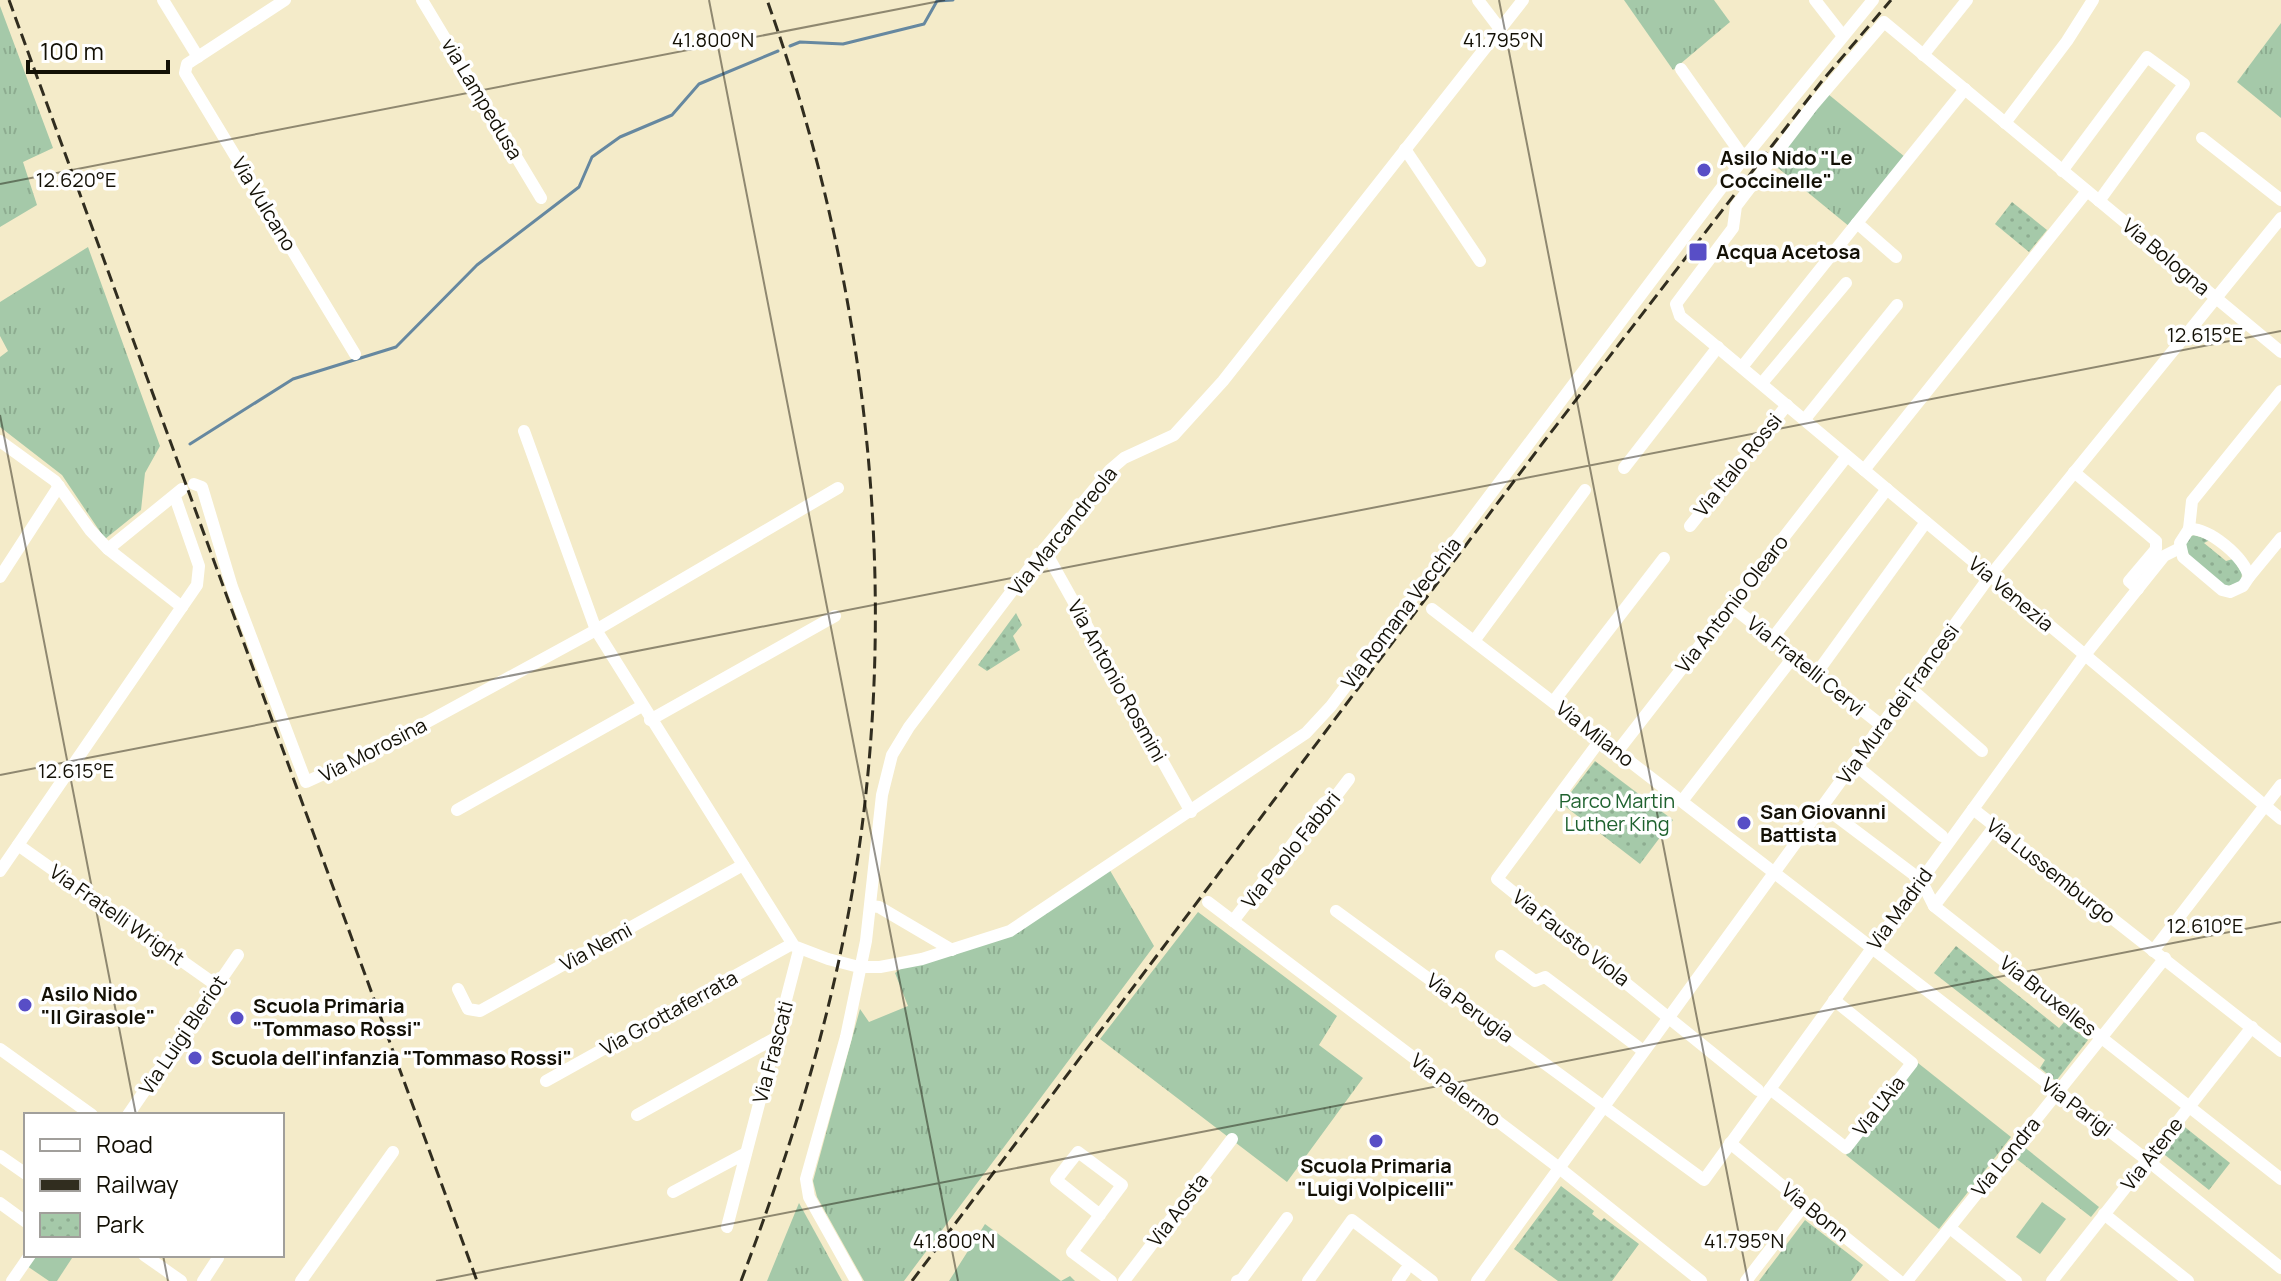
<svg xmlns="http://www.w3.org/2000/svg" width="2281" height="1281" font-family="Manrope,sans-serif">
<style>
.grass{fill:url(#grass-tufts)}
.park{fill:url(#park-dots)}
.pitch{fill:#a5c9a9}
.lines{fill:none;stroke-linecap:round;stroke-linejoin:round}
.stream{stroke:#6688a0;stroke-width:3}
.minor{stroke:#fff;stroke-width:12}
.rail{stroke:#312d1f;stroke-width:3;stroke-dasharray:12 6;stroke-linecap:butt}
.ticks{fill:none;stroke:#131005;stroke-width:2;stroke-opacity:0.45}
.poi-dot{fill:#584ec6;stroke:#fff;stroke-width:3}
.labels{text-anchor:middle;stroke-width:7;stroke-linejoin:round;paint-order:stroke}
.street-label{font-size:20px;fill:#131005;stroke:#fff}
.poi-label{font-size:20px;font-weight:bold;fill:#131005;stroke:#fff;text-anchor:start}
.park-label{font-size:20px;fill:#1f622f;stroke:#fff}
.ticks-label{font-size:20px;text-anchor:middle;fill:#131005;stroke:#fff;stroke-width:7;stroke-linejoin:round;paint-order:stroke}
</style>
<defs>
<pattern id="grass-tufts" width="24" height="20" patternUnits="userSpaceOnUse" patternTransform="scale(2)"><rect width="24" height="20" fill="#a5c9a9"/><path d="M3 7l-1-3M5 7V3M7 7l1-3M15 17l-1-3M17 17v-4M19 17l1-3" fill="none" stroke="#8dac90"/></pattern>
<pattern id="park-dots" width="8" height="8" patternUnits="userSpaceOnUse" patternTransform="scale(2)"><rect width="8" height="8" fill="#a5c9a9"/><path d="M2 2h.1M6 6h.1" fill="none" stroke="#8dac90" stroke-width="1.8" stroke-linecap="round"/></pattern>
</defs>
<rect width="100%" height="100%" fill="#f4ebc9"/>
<g class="grass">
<polygon points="1624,0 1714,0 1730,22 1673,70"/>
<polygon points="0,6 53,148 23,162 37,205 0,227"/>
<polygon points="2281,23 2281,118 2237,82"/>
<polygon points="1828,94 1905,157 1850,227 1773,164"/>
<polygon points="88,247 160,446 145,473 141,510 105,539 62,475 0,427 0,357 8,351 0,336 0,302"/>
<polygon points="1108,867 1154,946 904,1281 864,1281 817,1197 813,1181 860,1009 869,1022 908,1006 895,973 910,962 1019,927"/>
<polygon points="1198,912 1337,1016 1319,1045 1363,1078 1287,1182 1100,1039"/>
<polygon points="1918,1063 2011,1137 1939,1229 1846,1155"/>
<polygon points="2023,1146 2099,1207 2091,1217 2014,1157"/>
<polygon points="799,1203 842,1281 767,1281"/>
<polygon points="1805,1220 1863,1265 1851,1281 1759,1281"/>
</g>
<g class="park">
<polygon points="2012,202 2047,230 2029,252 1995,224"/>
<path d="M2194,535L2210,540L2204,543L2226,561L2233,559L2242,573L2241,582L2225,587C2208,574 2183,561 2186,538Z"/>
<polygon points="1016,613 1022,625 1013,636 1020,650 987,671 978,665"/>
<polygon points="1595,761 1673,820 1640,864 1562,804"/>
<polygon points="1956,946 2059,1028 2064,1022 2088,1040 2056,1081 2040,1068 2045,1060 1934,973"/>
<polygon points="2181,1124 2230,1163 2209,1190 2160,1151"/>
<polygon points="1561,1186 1594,1211 1592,1214 1601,1221 1604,1218 1639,1244 1612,1281 1558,1281 1514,1249"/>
</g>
<g class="pitch">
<polygon points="2042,1202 2066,1219 2040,1254 2016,1237"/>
<polygon points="985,1224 1061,1281 1070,1276 1075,1281 949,1281"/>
<polygon points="35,1255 74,1255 57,1281 49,1281 27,1266"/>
</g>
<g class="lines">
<g class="stream">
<polyline points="790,46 800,42 843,44 924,24 937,1 953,0"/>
<polyline points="190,444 293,379 396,347 477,265 579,187 592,157 620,137 672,115 699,84 778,51"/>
</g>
<g class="minor">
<polyline points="163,0 198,57"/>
<polyline points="285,0 187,64 185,73 355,354"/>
<polyline points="422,0 541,198"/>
<polyline points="1478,0 1500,29"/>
<polyline points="1815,0 1843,36"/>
<polyline points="1923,55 1967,0"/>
<polyline points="1681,69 1744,158"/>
<polyline points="2005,123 2067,41 2093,0"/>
<polyline points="2202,138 2281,200"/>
<polyline points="1405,149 1480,261"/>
<polyline points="2062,171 2147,57 2184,84 2099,201"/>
<polyline points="1896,257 1857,223 1965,89"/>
<polyline points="2281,352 1884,22 1813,105 1736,206 1733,228 1676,304 1680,316 2281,819"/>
<polyline points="1742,367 1857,223"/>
<polyline points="1762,383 1846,283"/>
<polyline points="1805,419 1897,305"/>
<polyline points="524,431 596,630 838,488"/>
<polyline points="0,441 55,481 90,530 108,549 182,489"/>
<polyline points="1624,468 1718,347"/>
<polyline points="1864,470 2087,191"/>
<polyline points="2074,472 2156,541 2156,549 2129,581 2138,589"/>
<polyline points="194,484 202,487 232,587 306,782 374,751 596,630 794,946 828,959 859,967 880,967 922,959 1010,931 1306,733 1331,706 1744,158 1873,0"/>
<polyline points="1690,526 1787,405"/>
<path d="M2189,529C2210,528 2244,557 2249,577L2243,586L2230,592L2222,590L2183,557L2180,543Z"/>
<polyline points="2189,529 2192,501 2281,391"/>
<polyline points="108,549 182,607"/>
<polyline points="1044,549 1191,812"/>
<polyline points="0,577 59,486"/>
<polyline points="2249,577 2281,538"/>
<polyline points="1731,606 1881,725"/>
<polyline points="1432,609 2147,1160 2281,1268"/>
<polyline points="1772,639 1887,489"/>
<polyline points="1474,641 1585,490"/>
<polyline points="1816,674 1926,522"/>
<polyline points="1909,687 1982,751"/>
<polyline points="1553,702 1664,558"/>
<polyline points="650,720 835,616"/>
<polyline points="1601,739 1497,879 1758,1090"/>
<polyline points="1617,752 1847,456"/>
<polyline points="1854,764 1942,836"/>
<polyline points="1682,801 1794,656"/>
<polyline points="1824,807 1921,880 1934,906 2281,1179"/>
<polyline points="1973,809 2281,1051"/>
<polyline points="457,810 642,706"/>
<polyline points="18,845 216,985"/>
<polyline points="0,871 197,585 199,566 175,497"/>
<polyline points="1208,902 1558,1167 1701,1281"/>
<polyline points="871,906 879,907 952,950"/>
<polyline points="1934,906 1995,826"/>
<polyline points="1336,911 1704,1180 2084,656 2164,556 2180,548"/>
<polyline points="1233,921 1324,803 1336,796 1349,779"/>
<polyline points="2153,951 2281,785"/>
<polyline points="1501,956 1535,981 1545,977 1642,1050"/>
<polyline points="458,989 468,1009 480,1011 743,865"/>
<polyline points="0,1049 92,1115"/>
<polyline points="546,1081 792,944"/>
<polyline points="1770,1089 1846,1148 1912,1063 1834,1000"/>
<polyline points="128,1115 238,955"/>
<polyline points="637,1115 777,1037"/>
<polyline points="1730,1143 1899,1281"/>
<polyline points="0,1156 26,1174"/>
<polyline points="673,1192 746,1153"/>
<polyline points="0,1203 26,1222"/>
<polyline points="2104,1214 2188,1281"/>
<polyline points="1100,1215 1056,1180 1078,1152 1122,1185 1072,1252 1111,1281"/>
<polyline points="727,1227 799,950"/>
<polyline points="1950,1228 2016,1281"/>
<polyline points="144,1255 181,1281"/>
<polyline points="12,1281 30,1255"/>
<polyline points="203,1281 218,1258"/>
<polyline points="301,1281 393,1152"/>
<polyline points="856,1281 809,1197 806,1179 846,1037 866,941 882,795 892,755 909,727 1040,554 1110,470 1124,458 1174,435 1223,381 1523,0"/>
<polyline points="1124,1281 1232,1139"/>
<polyline points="1237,1281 1242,1279 1287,1218"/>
<polyline points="1308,1281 1352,1220 1432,1281"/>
<polyline points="1398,1281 1405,1271"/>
<polyline points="1477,1281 1990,576 2281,218"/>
<polyline points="1746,1281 1805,1204"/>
<polyline points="1907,1281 2165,958"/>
<polyline points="2052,1281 2252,1027"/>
</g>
<g class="rail">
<polyline points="9,0 477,1281"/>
<path d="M741,1281C781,1176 815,1070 839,960C908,644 876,303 767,0"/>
<polyline points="912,1281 1545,440 1822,81 1891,0"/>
</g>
</g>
<path class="ticks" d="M709,0L958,1281M1499,0L1748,1281M0,184L945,0M0,415L136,1115M0,775L2281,331M163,1255L168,1281M436,1281L2281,922"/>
<g class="poi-dot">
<circle cx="1704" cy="170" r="8"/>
<rect x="1688" y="242" width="20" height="20" rx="4"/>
<circle cx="1744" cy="823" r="8"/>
<circle cx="25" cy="1005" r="8"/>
<circle cx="237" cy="1018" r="8"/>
<circle cx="195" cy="1058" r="8"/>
<circle cx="1376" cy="1141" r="8"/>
</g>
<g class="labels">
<g class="street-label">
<text transform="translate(482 99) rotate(59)" y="7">via Lampedusa</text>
<text transform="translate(264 204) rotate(59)" y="7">Via Vulcano</text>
<text transform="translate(2166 257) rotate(40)" y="7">Via Bologna</text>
<text transform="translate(1738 465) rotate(-51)" y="7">Via Italo Rossi</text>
<text transform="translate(1063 531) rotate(-51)" y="7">Via Marcandreola</text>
<text transform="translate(2011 594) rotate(40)" y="7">Via Venezia</text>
<text transform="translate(1732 604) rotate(-52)" y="7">Via Antonio Olearo</text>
<text transform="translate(1401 613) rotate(-53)" y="7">Via Romana Vecchia</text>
<text transform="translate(1806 666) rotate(39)" y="7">Via Fratelli Cervi</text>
<text transform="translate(1117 681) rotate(61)" y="7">Via Antonio Rosmini</text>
<text transform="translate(1898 704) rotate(-54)" y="7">Via Mura dei Francesi</text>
<text transform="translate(1595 734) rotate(38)" y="7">Via Milano</text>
<text transform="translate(373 750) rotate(-27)" y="7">Via Morosina</text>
<text transform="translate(1291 850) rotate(-51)" y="7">Via Paolo Fabbri</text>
<text transform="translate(2051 871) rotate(38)" y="7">Via Lussemburgo</text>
<text transform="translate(1900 909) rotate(-54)" y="7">Via Madrid</text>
<text transform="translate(117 915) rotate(35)" y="7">Via Fratelli Wright</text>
<text transform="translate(1571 938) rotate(38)" y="7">Via Fausto Viola</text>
<text transform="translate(596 947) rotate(-29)" y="7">Via Nemi</text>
<text transform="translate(2048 996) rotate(38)" y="7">Via Bruxelles</text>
<text transform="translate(1470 1008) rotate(36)" y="7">Via Perugia</text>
<text transform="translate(669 1013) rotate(-29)" y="7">Via Grottaferrata</text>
<text transform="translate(183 1035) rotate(-56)" y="7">Via Luigi Bleriot</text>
<text transform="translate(773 1052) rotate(-75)" y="7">Via Frascati</text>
<text transform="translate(1456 1090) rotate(37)" y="7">Via Palermo</text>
<text transform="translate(1879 1106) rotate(-52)" y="7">Via L'Aia</text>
<text transform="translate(2077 1107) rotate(37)" y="7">Via Parigi</text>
<text transform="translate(2152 1154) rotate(-52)" y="7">Via Atene</text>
<text transform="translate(2006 1157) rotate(-51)" y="7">Via Londra</text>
<text transform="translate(1178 1210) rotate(-53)" y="7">Via Aosta</text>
<text transform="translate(1815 1212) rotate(39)" y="7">Via Bonn</text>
</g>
<g class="poi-label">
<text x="1720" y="165">Asilo Nido "Le<tspan x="1720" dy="23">Coccinelle"</tspan></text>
<text x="1716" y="259">Acqua Acetosa</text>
<text x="1760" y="819">San Giovanni<tspan x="1760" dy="23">Battista</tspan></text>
<text x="41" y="1001">Asilo Nido<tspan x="41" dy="23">"Il Girasole"</tspan></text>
<text x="253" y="1013">Scuola Primaria<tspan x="253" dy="23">"Tommaso Rossi"</tspan></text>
<text x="211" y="1065">Scuola dell'infanzia "Tommaso Rossi"</text>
<text x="1376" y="1173" text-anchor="middle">Scuola Primaria<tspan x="1376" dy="23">"Luigi Volpicelli"</tspan></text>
</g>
<g class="park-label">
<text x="1617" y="808">Parco Martin<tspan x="1617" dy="23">Luther King</tspan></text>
</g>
</g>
<g class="ticks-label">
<text x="713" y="47">41.800°N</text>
<text x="1503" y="47">41.795°N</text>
<text x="76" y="187">12.620°E</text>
<text x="2205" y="342">12.615°E</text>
<text x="76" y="778">12.615°E</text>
<text x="2205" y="933">12.610°E</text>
<text x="954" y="1248">41.800°N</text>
<text x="1744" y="1248">41.795°N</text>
</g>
<rect x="24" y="1113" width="260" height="144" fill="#ffffff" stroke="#a19f9b" stroke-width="2"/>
<rect x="40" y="1139" width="40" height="12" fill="#ffffff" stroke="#a19f9b" stroke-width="2"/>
<text x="96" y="1153" font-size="24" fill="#131005">Road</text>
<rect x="40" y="1179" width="40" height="12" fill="#312d1f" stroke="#a19f9b" stroke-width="2"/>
<text x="96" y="1193" font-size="24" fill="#131005">Railway</text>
<rect x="40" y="1213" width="40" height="24" fill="url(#park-dots)" stroke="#a19f9b" stroke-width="2"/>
<text x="96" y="1233" font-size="24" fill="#131005">Park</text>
<path d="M28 60v12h140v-12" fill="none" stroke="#131005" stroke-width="4"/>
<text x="40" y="60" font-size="24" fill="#131005" stroke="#ffffff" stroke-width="6" paint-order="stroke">100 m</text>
</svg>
